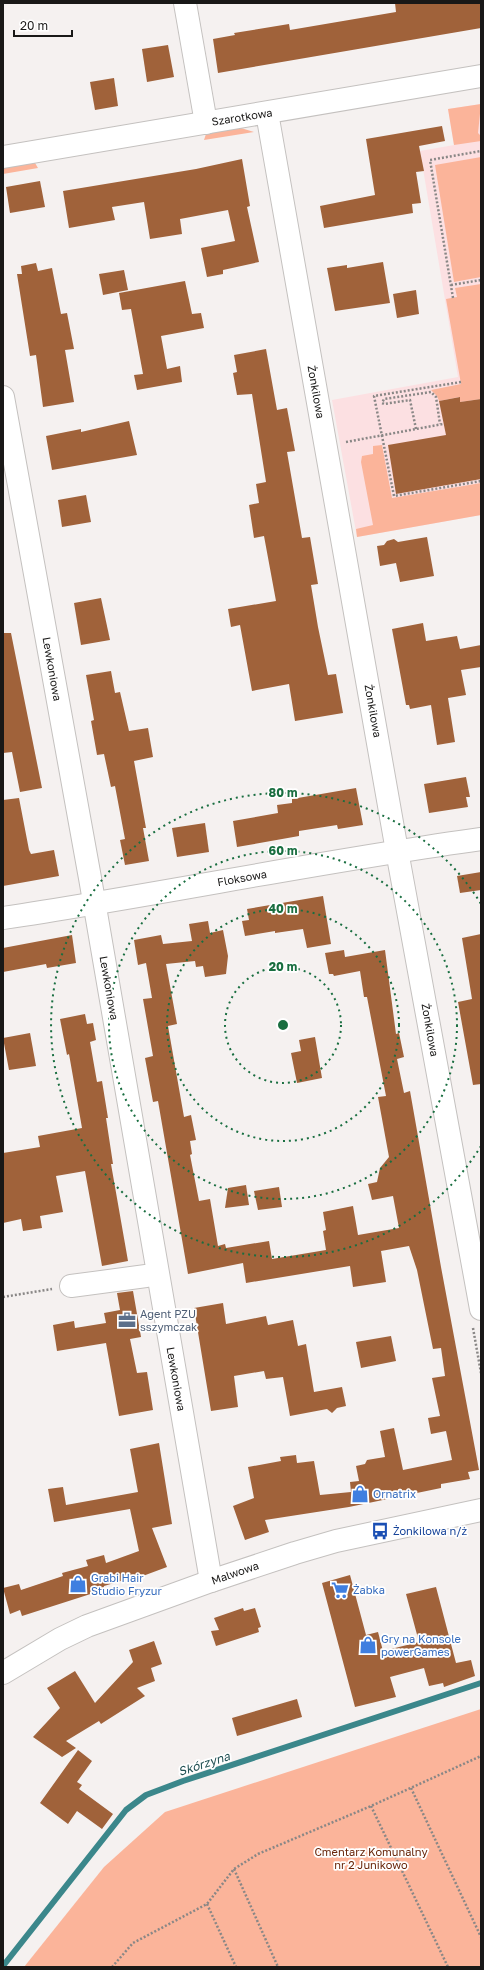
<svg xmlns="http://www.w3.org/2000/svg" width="484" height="1970" font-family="'Golos Text',sans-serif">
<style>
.education{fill:#fce0e2}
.green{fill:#fbb49a}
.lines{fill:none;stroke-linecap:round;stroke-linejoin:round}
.stream{stroke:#3b878b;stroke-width:6}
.building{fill:#a0623a}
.minor-casing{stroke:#c4c1bf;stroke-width:24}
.path{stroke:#898786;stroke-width:2.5;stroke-dasharray:2 2;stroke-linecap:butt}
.minor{stroke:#fff;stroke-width:22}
.ring{fill:none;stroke:#196e40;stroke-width:2;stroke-dasharray:2 4}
.labels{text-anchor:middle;stroke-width:3.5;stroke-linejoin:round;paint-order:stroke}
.street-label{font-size:11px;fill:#191817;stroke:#fff}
.service-label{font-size:11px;fill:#4e5e75;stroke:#fff;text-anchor:start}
.shop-label{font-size:11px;fill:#366cbe;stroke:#fff;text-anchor:start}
.transit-label{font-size:11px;fill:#164399;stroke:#fff;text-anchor:start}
.park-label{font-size:11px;fill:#69260a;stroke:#fff}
.water-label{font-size:12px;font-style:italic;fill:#225154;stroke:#fff}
.centre{fill:#196e40;stroke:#fff;stroke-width:2}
.ring-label{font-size:12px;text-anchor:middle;font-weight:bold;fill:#196e40;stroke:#fff;stroke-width:3.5;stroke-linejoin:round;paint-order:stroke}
</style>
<rect width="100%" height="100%" fill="#f5f1f0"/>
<polygon class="education" points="481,104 481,515 357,537 332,400 458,377 420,151 454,145 448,109"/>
<g class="green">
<polygon points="481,104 478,133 481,136 481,141 454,145 448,109"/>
<polygon points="241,128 254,132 204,140 206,134"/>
<polygon points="481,157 481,277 454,282 435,165"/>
<polygon points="35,163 38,168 3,174 3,168"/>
<polygon points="481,284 481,399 460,402 459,397 439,401 437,396 431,390 461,384 446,299 457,297 455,288"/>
<polygon points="382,445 392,498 481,483 481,515 357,537 356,529 373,525 361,462 362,456 373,454 373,446"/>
<polygon points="481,1709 481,1967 24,1967 104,1867 165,1812"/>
</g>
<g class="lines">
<polyline class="stream" points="3,1966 126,1810 146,1795 183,1781 481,1683"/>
</g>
<g class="building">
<polygon points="395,3 481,3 481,28 218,73 213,39 235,35 234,33 289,24 290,30 396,12"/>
<polygon points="168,45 174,77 147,82 142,49"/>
<polygon points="114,78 118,106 95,110 90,82"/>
<polygon points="442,126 445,141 419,146 424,171 416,172 421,203 412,204 413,213 324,228 320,206 375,195 366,139"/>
<polygon points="242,159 250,206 247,207 259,262 223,270 223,274 207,277 201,248 235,241 228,210 180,219 182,234 150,239 144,202 112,207 115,220 69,228 63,191 196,169"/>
<polygon points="40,181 45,207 10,213 6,187"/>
<polygon points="383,262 390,303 335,311 327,268 347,265 347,268"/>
<polygon points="36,263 38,271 52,268 61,314 67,313 74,349 65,350 74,402 43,407 36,355 30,356 17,274 22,274 21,266"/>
<polygon points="124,270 128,290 103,295 99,274"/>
<polygon points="185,281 192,314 201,313 204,328 161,336 167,369 180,366 182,382 137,390 134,375 143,374 131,309 122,310 119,293"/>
<polygon points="416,290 419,314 397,318 393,294"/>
<polygon points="266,349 277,410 287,408 295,451 287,452 302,538 310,537 318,584 311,585 318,627 328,675 336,674 343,713 295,721 289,684 252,691 240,625 231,627 228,609 276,601 264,536 254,538 249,505 259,503 256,484 266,482 252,394 237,395 233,373 237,372 234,355"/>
<polygon points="460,397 460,402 481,399 481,479 396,494 388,445 446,435 439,401"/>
<polygon points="129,421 137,455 52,470 46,436 81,429 81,432"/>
<polygon points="86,495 91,522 62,527 58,500"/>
<polygon points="427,537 434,576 400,582 396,563 380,566 377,546 384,545 387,541 394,539 398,542"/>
<polygon points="101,598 110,640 81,645 74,603"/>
<polygon points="423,623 426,641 457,636 460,649 481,645 481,667 461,670 466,695 448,698 455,742 437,745 431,705 410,709 409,705 406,705 392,629"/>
<polygon points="3,633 11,633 42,788 20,792 12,752 3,753"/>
<polygon points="111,671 115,693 120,692 129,731 148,728 153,757 134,761 146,828 143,828 149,861 125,865 120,840 125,839 115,786 111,787 104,754 97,755 91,721 94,720 86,675"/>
<polygon points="466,777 470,797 466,797 468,807 429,813 424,784"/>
<polygon points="356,788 363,825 338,829 337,825 299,831 299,836 237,847 233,821 278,813 277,805 292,803 292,799"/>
<polygon points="19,798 29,850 31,854 54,850 59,876 3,886 3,800"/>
<polygon points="205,823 209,852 177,857 172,828"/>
<polygon points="481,872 481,890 460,893 457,876"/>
<polygon points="323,896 331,944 307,948 303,929 275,933 275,931 245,936 242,921 249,920 247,909"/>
<polygon points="208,921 210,933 223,930 228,956 226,974 205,977 203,966 196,967 195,961 166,964 177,1024 168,1026 184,1117 191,1115 196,1140 190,1141 192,1154 190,1155 199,1201 210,1199 218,1246 225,1244 226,1248 269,1241 272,1259 326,1250 323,1231 326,1230 323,1212 353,1206 358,1235 399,1228 393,1196 372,1200 368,1184 377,1182 380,1168 389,1157 378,1097 386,1096 367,997 364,997 360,971 334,976 333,974 329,974 325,953 344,950 345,957 385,950 396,1034 399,1033 404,1057 397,1059 404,1093 410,1091 441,1267 479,1470 468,1472 470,1479 441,1484 441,1488 349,1507 265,1520 269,1532 245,1540 233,1506 254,1498 248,1467 281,1461 280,1457 296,1455 297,1463 314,1461 320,1495 351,1492 350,1482 359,1481 356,1466 365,1464 367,1460 385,1457 380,1431 394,1428 403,1470 452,1460 446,1431 431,1434 428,1418 440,1416 432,1378 445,1376 441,1348 433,1349 417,1270 409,1246 381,1251 386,1282 353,1287 350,1266 246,1283 243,1263 188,1274 158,1101 153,1102 145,1058 153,1056 143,999 152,998 146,963 138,965 134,940 161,935 163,944 192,941 189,924"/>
<polygon points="481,934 481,1084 473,1085 458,1002 472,999 462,938"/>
<polygon points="72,935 76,963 47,968 46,964 3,972 3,948"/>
<polygon points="85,1014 87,1024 93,1023 96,1040 90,1042 97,1082 102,1081 108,1118 106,1118 113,1164 111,1164 128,1261 102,1266 85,1171 56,1176 63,1212 40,1216 42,1228 23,1231 21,1219 3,1223 3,1153 40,1147 38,1136 82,1128 69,1054 67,1055 60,1019"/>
<polygon points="30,1033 36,1066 9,1070 3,1038"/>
<polygon points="315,1037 322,1078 297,1083 291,1053 301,1051 299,1040"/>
<polygon points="246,1185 249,1205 225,1208 228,1188"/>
<polygon points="279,1187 282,1207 258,1210 254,1191"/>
<polygon points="133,1291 141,1337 130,1339 137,1373 147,1372 153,1410 119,1416 106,1343 57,1351 53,1325 74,1321 75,1328 106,1323 104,1313 120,1310 117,1293"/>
<polygon points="223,1303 226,1324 266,1316 268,1325 293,1320 298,1346 306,1344 314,1392 342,1387 346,1406 337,1408 332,1413 327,1409 290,1416 283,1377 266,1379 264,1371 234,1376 238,1407 211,1411 194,1308"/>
<polygon points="391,1336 396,1361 361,1368 356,1342"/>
<polygon points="159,1443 172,1524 152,1528 167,1567 132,1580 131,1578 104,1586 103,1590 22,1616 20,1610 10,1614 3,1588 19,1584 21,1590 63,1576 62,1573 88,1566 86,1560 104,1555 106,1563 139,1551 130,1509 54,1522 48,1489 63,1487 66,1505 138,1492 130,1449"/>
<polygon points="350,1575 366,1635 378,1632 383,1651 419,1642 406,1594 436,1587 456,1663 471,1660 475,1676 444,1687 443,1683 429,1686 424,1668 390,1677 396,1697 355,1707 322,1583"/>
<polygon points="243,1608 244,1611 255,1608 261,1627 258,1628 259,1632 216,1646 211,1631 219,1630 214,1618"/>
<polygon points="154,1641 162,1664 151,1668 155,1681 137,1688 145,1696 104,1722 101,1724 99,1721 66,1741 76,1748 62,1757 33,1737 60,1708 47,1688 75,1671 95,1703 133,1662 129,1650"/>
<polygon points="297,1699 302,1717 237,1736 232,1718"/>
<polygon points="78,1750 92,1761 77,1782 82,1785 79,1789 113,1814 102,1829 77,1811 68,1824 40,1803"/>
</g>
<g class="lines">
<g class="minor-casing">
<g id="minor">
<polyline points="185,3 206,123"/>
<polyline points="267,113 397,851 481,1309"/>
<polyline points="3,157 481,76"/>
<polyline points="3,397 90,878 211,1581"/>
<path d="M3,918C163,894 321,861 481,839"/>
<polyline points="71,1286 146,1276"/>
<polyline points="3,1673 60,1639 87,1626 211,1581 295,1553 336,1541 481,1510"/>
</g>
</g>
<g class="path">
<polyline points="451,285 481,280"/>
<polyline points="453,298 430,160 481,151"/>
<polyline points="461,382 374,396 394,496 481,481"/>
<polyline points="416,429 410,400 384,404 382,403 384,399 431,392 436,397 440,424"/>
<polyline points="346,442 443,424"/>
<polyline points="3,1297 52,1289"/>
<polyline points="473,1328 481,1373"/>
<polyline points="411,1788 481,1937"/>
<polyline points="371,1806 448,1967"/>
<polyline points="234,1869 278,1967"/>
<polyline points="207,1904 236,1967"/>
<polyline points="112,1967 133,1943 207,1904 234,1869 258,1854 371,1806 481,1756"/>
</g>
<use href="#minor" class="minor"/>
</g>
<g class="ring">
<circle cx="283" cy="1025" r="58"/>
<circle cx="283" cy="1025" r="116"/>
<circle cx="283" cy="1025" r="174"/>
<path d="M481 1146A232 232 0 1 1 481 904"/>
</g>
<defs>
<g id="office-bare" transform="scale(1.38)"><path d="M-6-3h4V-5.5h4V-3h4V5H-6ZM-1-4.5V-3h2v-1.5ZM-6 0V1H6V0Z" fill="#5c6f8a" stroke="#fff" stroke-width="2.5" paint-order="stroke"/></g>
<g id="shop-bare" transform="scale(1.38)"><path d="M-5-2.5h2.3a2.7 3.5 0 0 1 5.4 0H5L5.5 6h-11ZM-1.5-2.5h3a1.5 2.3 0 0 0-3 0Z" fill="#3f7fe0" stroke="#fff" stroke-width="2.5" paint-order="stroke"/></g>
<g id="bus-bare" transform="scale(1.38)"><path d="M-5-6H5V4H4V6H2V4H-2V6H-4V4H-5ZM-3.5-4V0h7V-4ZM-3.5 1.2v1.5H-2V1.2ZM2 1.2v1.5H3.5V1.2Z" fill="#1a4fb4" stroke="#fff" stroke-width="2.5" paint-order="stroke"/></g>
<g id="supermarket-bare" transform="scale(1.38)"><path d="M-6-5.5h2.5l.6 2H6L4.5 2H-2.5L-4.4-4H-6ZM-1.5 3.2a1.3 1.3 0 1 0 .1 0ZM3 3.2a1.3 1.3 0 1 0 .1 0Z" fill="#3f7fe0" stroke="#fff" stroke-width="2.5" paint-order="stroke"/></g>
</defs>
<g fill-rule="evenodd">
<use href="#office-bare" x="127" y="1320"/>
<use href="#shop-bare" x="360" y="1494"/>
<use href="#bus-bare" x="380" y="1531"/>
<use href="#shop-bare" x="78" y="1584"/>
<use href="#supermarket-bare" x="340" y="1590"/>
<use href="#shop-bare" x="368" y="1645"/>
</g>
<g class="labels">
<g class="street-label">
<text transform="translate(242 117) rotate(-9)" y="4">Szarotkowa</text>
<text transform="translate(316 392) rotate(80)" y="4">Żonkilowa</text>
<text transform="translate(52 669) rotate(80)" y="4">Lewkoniowa</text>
<text transform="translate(373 711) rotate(80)" y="4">Żonkilowa</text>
<text transform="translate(242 878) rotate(-10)" y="4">Floksowa</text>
<text transform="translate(109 988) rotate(80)" y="4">Lewkoniowa</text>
<text transform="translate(430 1030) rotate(80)" y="4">Żonkilowa</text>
<text transform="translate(176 1379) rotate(80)" y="4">Lewkoniowa</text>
<text transform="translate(235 1573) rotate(-19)" y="4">Malwowa</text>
</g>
<g class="service-label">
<text x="140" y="1318">Agent PZU<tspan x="140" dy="13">sszymczak</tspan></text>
</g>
<g class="shop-label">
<text x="373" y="1498">Ornatrix</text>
<text x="91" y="1582">Grabi Hair<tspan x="91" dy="13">Studio Fryzur</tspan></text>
<text x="353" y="1594">Żabka</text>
<text x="381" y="1643">Gry na Konsole<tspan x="381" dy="13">powerGames</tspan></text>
</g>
<g class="transit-label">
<text x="393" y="1535">Żonkilowa n/ż</text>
</g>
<g class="park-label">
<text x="371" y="1856">Cmentarz Komunalny<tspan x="371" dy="13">nr 2 Junikowo</tspan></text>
</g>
<g class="water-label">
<text transform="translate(204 1764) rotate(-18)" y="4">Skórzyna</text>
</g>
</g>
<circle cx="283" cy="1025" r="6" class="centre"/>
<g class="ring-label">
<text x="283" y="797">80 m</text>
<text x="283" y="855">60 m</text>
<text x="283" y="913">40 m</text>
<text x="283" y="971">20 m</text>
</g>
<rect width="484" height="1970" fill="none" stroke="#191817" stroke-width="8"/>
<path d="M14 30v6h58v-6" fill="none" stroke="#191817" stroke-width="2"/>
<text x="20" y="30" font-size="12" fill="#191817" stroke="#ffffff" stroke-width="3" paint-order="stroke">20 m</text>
</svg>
